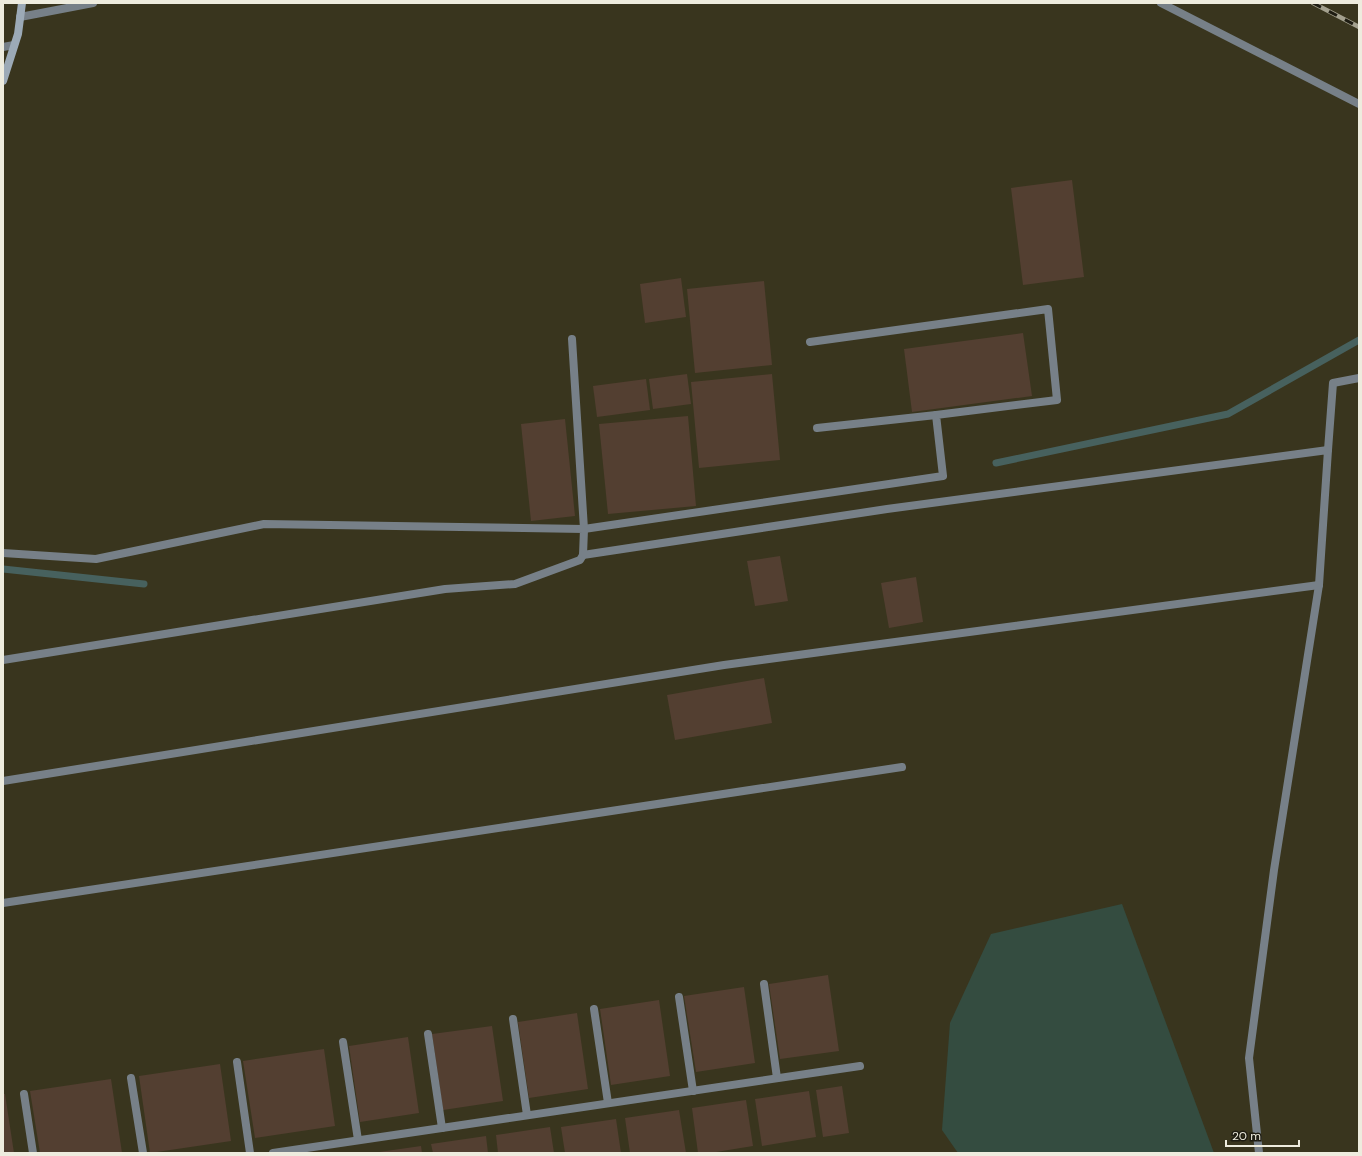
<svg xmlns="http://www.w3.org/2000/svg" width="1362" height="1156" font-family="'DM Sans',sans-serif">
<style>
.green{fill:#344c40}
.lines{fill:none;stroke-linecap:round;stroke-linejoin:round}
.stream{stroke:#47615e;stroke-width:7}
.building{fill:#533f31}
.lane{stroke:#778088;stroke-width:8}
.street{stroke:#778088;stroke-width:8}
.secondary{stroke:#9caab7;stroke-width:8}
.rail-casing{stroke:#a4a18f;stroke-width:4.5}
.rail{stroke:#1e1c12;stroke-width:3;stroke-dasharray:9;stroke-linecap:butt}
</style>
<rect width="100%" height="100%" fill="#39351e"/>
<polygon class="green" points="1122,904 1214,1153 958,1153 942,1130 950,1023 991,934"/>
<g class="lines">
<g class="stream">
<polyline points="996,463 1228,414 1359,340"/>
<polyline points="3,569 144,584"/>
</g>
</g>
<g class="building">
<polygon points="1072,180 1084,277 1023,285 1011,188"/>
<polygon points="681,278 686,317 645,323 640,284"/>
<polygon points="764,281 772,365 695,373 687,289"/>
<polygon points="1023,333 1032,396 912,412 904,349"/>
<polygon points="687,374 691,404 653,409 649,379"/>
<polygon points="772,374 780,460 699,468 691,382"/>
<polygon points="646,379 650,410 597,417 593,386"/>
<polygon points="688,416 696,506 608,514 599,424"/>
<polygon points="565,419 575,516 531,521 521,424"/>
<polygon points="780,556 788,601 755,606 747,561"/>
<polygon points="916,577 923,622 889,628 881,583"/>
<polygon points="764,678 772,723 675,740 667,695"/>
<polygon points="828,975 839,1051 780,1059 769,984"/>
<polygon points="744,987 755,1063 696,1072 684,996"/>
<polygon points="659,1000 670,1076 611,1085 600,1009"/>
<polygon points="577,1013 588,1089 529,1098 518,1022"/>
<polygon points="492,1026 503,1101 443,1110 432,1034"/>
<polygon points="408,1037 419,1113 360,1122 349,1046"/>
<polygon points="324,1049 335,1126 255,1138 243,1061"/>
<polygon points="220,1064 231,1141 150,1153 139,1076"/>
<polygon points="111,1079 122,1153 40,1153 30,1091"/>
<polygon points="842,1086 849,1133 823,1137 816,1090"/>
<polygon points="809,1091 816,1137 762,1146 755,1099"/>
<polygon points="3,1094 5,1094 14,1153 3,1153"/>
<polygon points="746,1100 753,1146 710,1153 698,1153 692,1108"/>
<polygon points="679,1110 686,1153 630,1153 625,1118"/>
<polygon points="616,1119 621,1153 565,1153 561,1127"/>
<polygon points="550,1127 554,1153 498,1153 496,1135"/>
<polygon points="486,1136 488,1153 433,1153 431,1144"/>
<polygon points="421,1146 422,1153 379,1153 379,1152"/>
</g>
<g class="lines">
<g class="lane">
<polyline points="3,47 14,45"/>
<polyline points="817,428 936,415"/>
<polyline points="584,529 943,476 936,415 1057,400 1048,309 810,342"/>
<polyline points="764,984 777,1078"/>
<polyline points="679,997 693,1091"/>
<polyline points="594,1009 608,1103"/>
<polyline points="513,1019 527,1115"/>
<polyline points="428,1034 442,1128"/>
<polyline points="343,1042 358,1140"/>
<polyline points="237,1062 250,1153"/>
<polyline points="131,1078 143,1153"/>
<polyline points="24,1094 33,1153"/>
<polyline points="273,1153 860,1066"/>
</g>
<g class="street">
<polyline points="1161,3 1359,104"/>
<polyline points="20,17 93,3"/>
<polyline points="572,339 584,529"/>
<polyline points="1328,450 1333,383 1359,378"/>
<polyline points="3,553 96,559 264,524 584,529 583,555 580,560 515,584 445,589 3,660"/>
<polyline points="583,555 887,509 1328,450 1319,585 1274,870 1249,1058 1259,1153"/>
<polyline points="3,781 724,665 1319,585"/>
<polyline points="3,903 902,767"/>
</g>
<polyline class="secondary" points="3,81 18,34 22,3"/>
<g class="rail-casing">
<polyline id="rail" points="1313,3 1359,27"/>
</g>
<use href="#rail" class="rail"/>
</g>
<rect width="1362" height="1156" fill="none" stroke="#eeecde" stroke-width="8"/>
<path d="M1226 1140v6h73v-6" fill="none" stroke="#eeecde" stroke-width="2"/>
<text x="1232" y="1140" font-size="12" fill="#eeecde" stroke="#1e1c12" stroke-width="3" paint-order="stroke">20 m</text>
</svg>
